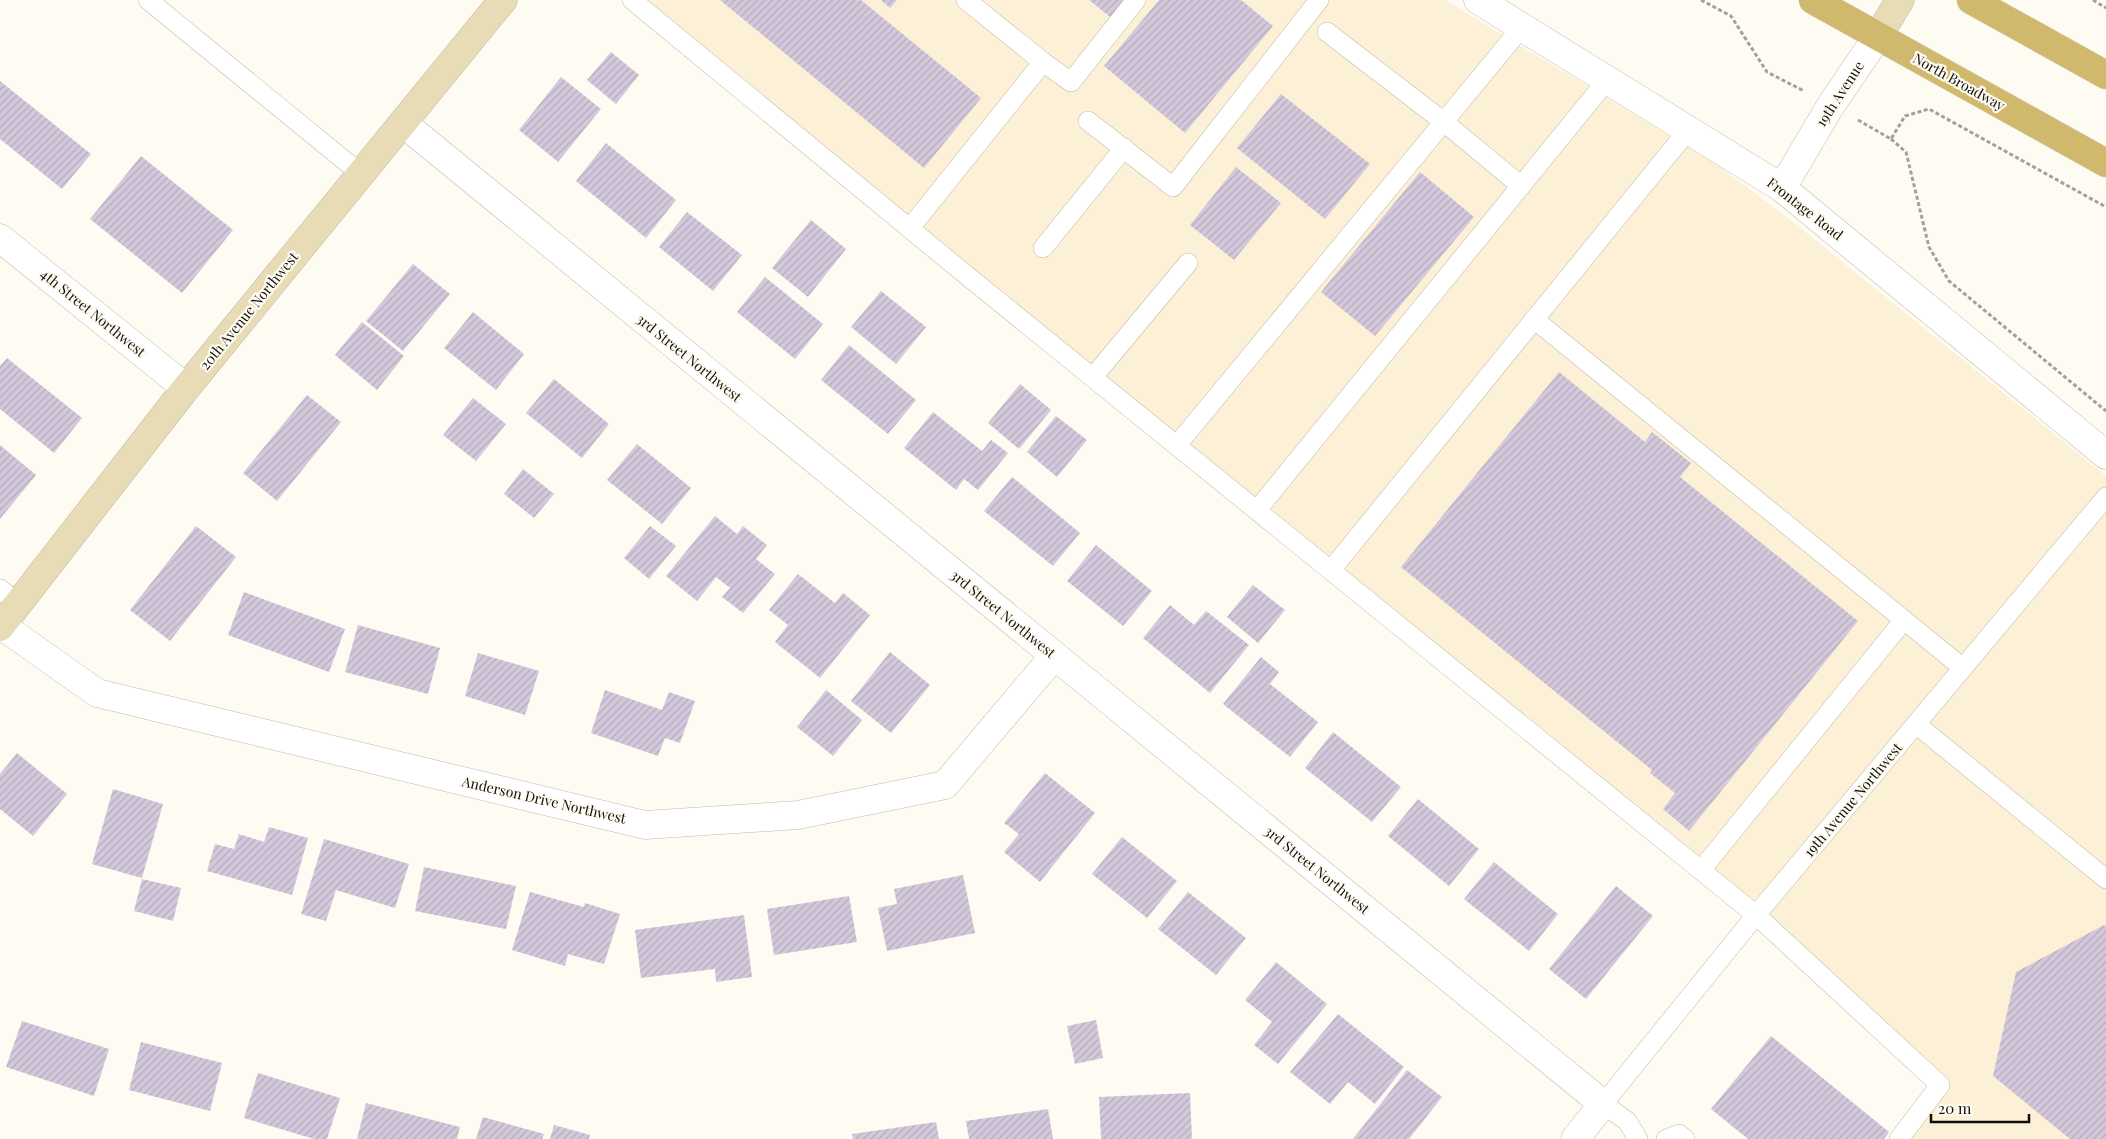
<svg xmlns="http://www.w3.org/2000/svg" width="2106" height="1139" font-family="'Playfair Display',serif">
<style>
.built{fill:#fcf1d6}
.building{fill:url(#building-hatch)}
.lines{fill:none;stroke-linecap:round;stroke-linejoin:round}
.lane-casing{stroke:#c1baa7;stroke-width:20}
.street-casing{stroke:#c1baa7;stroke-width:29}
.secondary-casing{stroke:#c1baa7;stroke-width:29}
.primary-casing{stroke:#d9d8d7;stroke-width:29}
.path{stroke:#a3a199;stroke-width:3;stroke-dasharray:4 2.5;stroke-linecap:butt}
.lane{stroke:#fff;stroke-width:19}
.street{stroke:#fff;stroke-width:28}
.secondary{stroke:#e8dcb6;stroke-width:28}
.primary{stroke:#d0b96d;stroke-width:28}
.labels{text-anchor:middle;stroke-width:4.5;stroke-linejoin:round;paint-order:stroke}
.street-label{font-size:14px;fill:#100e07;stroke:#fefbf3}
</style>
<defs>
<pattern id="building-hatch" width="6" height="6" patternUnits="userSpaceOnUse" patternTransform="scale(1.25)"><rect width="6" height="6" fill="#d4c9dc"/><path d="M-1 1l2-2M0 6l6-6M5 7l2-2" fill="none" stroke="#b5abbb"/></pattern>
</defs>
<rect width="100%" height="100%" fill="#fefbf3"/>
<polygon class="built" points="633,0 1445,0 1719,166 1793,222 2106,476 2106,1139 1901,1139 1941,1085 1756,915"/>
<g class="building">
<polygon points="720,0 861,0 981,98 924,168"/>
<polygon points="881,0 897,0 890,8"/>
<polygon points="1089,0 1131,0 1114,20"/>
<polygon points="1159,0 1241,0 1273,26 1185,133 1104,66"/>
<polygon points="611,52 639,75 616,104 587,80"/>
<polygon points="561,77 601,109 558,162 519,130"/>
<polygon points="0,81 91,154 62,189 0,139"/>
<polygon points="1281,94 1370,164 1325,219 1237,148"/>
<polygon points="606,143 676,200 646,238 576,181"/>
<polygon points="141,156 233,230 182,293 90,219"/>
<polygon points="1236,167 1281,203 1234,260 1190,225"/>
<polygon points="1420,172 1474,217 1375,336 1321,292"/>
<polygon points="687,212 742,255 713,291 659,247"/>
<polygon points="811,220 846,249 808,297 772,268"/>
<polygon points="413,264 450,294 403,351 366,321"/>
<polygon points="765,277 823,324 795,359 737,312"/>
<polygon points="881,291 926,327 896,364 851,327"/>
<polygon points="473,312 524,354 496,390 444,348"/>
<polygon points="362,322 404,356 377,390 335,355"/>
<polygon points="849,345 916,400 888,434 821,380"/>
<polygon points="7,358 82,418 54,453 0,409 0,366"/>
<polygon points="1559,372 1645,442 1652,432 1691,463 1680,477 1858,621 1689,831 1663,809 1675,793 1650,773 1652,770 1401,567"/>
<polygon points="554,379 609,424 582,458 526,413"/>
<polygon points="1020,384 1051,410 1019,449 988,423"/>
<polygon points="307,395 341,422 277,501 243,473"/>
<polygon points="473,398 506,424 476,461 443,435"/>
<polygon points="933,412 982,451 991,440 1008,453 978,490 964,479 956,490 904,448"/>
<polygon points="1056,416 1087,440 1057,477 1027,452"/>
<polygon points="637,444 691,488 662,524 607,480"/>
<polygon points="0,445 36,475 0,519"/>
<polygon points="523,469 554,494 534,518 504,494"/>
<polygon points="1012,477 1080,533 1053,566 984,511"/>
<polygon points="715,516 737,534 743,526 767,545 756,559 775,574 743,613 722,597 730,588 716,577 697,601 666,576"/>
<polygon points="196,526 236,557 170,641 130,610"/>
<polygon points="650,526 676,546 649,579 624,558"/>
<polygon points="1096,545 1152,591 1123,626 1067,581"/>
<polygon points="798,574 835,603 843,593 870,615 820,678 775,642 788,625 769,610"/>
<polygon points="1253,585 1285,610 1258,643 1227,617"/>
<polygon points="244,592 345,629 329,672 228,635"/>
<polygon points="1170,605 1194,625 1206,611 1249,645 1210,693 1143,638"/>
<polygon points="358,625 440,648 428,694 345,672"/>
<polygon points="890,652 930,685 891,733 851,701"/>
<polygon points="478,653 539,671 525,715 465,696"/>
<polygon points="1261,657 1279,672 1270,684 1318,722 1290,757 1223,704"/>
<polygon points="605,690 662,710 669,692 695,701 680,743 665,738 658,756 591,733"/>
<polygon points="826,690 862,720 833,756 797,727"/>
<polygon points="1333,732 1401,787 1372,822 1305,768"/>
<polygon points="17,753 67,794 33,836 0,809 0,774"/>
<polygon points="1045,773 1095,813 1040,882 1004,852 1019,834 1004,823"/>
<polygon points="113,789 163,804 142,878 92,864"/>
<polygon points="1418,799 1479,849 1449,886 1388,836"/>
<polygon points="269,827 308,838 292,895 207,871 215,844 234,849 239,834 264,842"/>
<polygon points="1122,837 1177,881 1147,918 1092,874"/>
<polygon points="324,839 409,864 395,908 336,890 326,921 301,914"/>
<polygon points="1494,862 1558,914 1529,951 1464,899"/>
<polygon points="424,867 516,886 506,929 415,911"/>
<polygon points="963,875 975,933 887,951 878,908 897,904 894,889"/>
<polygon points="142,879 181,888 173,921 134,911"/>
<polygon points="1616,886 1653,916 1586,999 1549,969"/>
<polygon points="530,892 584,907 585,903 620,914 604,964 568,954 565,966 512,950"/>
<polygon points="1188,892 1246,938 1216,975 1158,929"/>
<polygon points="849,896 857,942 774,955 767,909"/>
<polygon points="744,915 752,977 716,982 715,969 641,978 635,930"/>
<polygon points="2104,925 2106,927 2106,1139 2070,1139 1993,1076 2016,972"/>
<polygon points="1276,962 1327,1004 1278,1064 1254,1045 1272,1022 1245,1000"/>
<polygon points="1338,1014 1404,1067 1375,1104 1348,1082 1330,1104 1290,1072"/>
<polygon points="1096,1020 1103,1058 1075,1064 1067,1026"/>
<polygon points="22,1021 109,1049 94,1096 6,1067"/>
<polygon points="1771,1036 1889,1132 1884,1139 1748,1139 1711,1109"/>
<polygon points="141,1042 222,1063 210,1111 129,1090"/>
<polygon points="1407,1070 1442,1097 1409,1139 1353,1139"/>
<polygon points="258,1073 340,1098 327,1139 314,1139 244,1118"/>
<polygon points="1190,1093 1192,1139 1101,1139 1099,1097"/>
<polygon points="366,1103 460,1127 457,1139 357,1139"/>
<polygon points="1048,1109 1053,1139 969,1139 966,1121"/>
<polygon points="483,1117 544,1134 542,1139 476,1139"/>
<polygon points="936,1122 939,1139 853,1139 852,1134"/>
<polygon points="554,1125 590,1135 589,1139 550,1139"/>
</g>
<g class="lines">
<g class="lane-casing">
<g id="lane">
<polyline points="148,0 361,174"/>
<polyline points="632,0 971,279 1756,915 1940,1085 1899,1139"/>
<polyline points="1327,32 1444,122 1521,186"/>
<polyline points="1043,62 1071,82 1136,0"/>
<polyline points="1088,121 1173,187 1319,0"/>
<polyline points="910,228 1043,62 966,0"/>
<polyline points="1043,248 1124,148"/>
<polyline points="1534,319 1963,668"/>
<polyline points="1093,377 1188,263"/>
<polyline points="1177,445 1522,27"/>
<polyline points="1257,510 1608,79"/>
<polyline points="1331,570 1689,129"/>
<polyline points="0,589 18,603"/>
<polyline points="1916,724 2106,879"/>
<polyline points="1701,870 1904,620"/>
<polyline points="1638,1139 1627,1121 1603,1104 1756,915 2106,497"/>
<polyline points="1666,1139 1679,1134 1685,1139"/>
</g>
</g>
<g class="street-casing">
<g id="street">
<polyline points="1478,0 1782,188 2106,455"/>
<polyline points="403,123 1603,1104 1575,1139"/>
<polyline points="1782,188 1831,105 1878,36"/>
<polyline points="0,238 186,388"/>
<polyline points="1,625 97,693 645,825 798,815 945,785 1054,656"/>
</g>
</g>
<g class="secondary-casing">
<g id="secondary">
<polyline points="1878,36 1900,0"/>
<polyline points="0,627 186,388 503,0"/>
</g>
</g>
<g class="primary-casing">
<g id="primary">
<polyline points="1813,0 2106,163"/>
<polyline points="1971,0 2106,75"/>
</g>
</g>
<g class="path">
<polyline points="1701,0 1731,16 1767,72 1804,91"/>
<polyline points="2093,0 2106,8"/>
<polyline points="1858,120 1891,139 1905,116 1929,109 2106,207"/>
<polyline points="1891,139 1906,152 1929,247 1949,281 2106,411"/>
</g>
<use href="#lane" class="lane"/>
<use href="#street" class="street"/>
<use href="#secondary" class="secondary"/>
<use href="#primary" class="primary"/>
</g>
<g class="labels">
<g class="street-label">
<text transform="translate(1959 82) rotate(29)" y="5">North Broadway</text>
<text transform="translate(1840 94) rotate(-57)" y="5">19th Avenue</text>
<text transform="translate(1805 209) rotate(38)" y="5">Frontage Road</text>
<text transform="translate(249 311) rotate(-51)" y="5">20th Avenue Northwest</text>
<text transform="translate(93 313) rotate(39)" y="5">4th Street Northwest</text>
<text transform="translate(689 358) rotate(39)" y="5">3rd Street Northwest</text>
<text transform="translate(1003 614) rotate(39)" y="5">3rd Street Northwest</text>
<text transform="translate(544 800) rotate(13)" y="5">Anderson Drive Northwest</text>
<text transform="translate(1853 800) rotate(-50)" y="5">19th Avenue Northwest</text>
<text transform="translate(1317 870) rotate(39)" y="5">3rd Street Northwest</text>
</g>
</g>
<path d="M1931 1114v8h98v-8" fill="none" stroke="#100e07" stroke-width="2.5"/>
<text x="1938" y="1114" font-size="15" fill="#100e07" stroke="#fefbf3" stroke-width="4" paint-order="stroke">20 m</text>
</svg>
